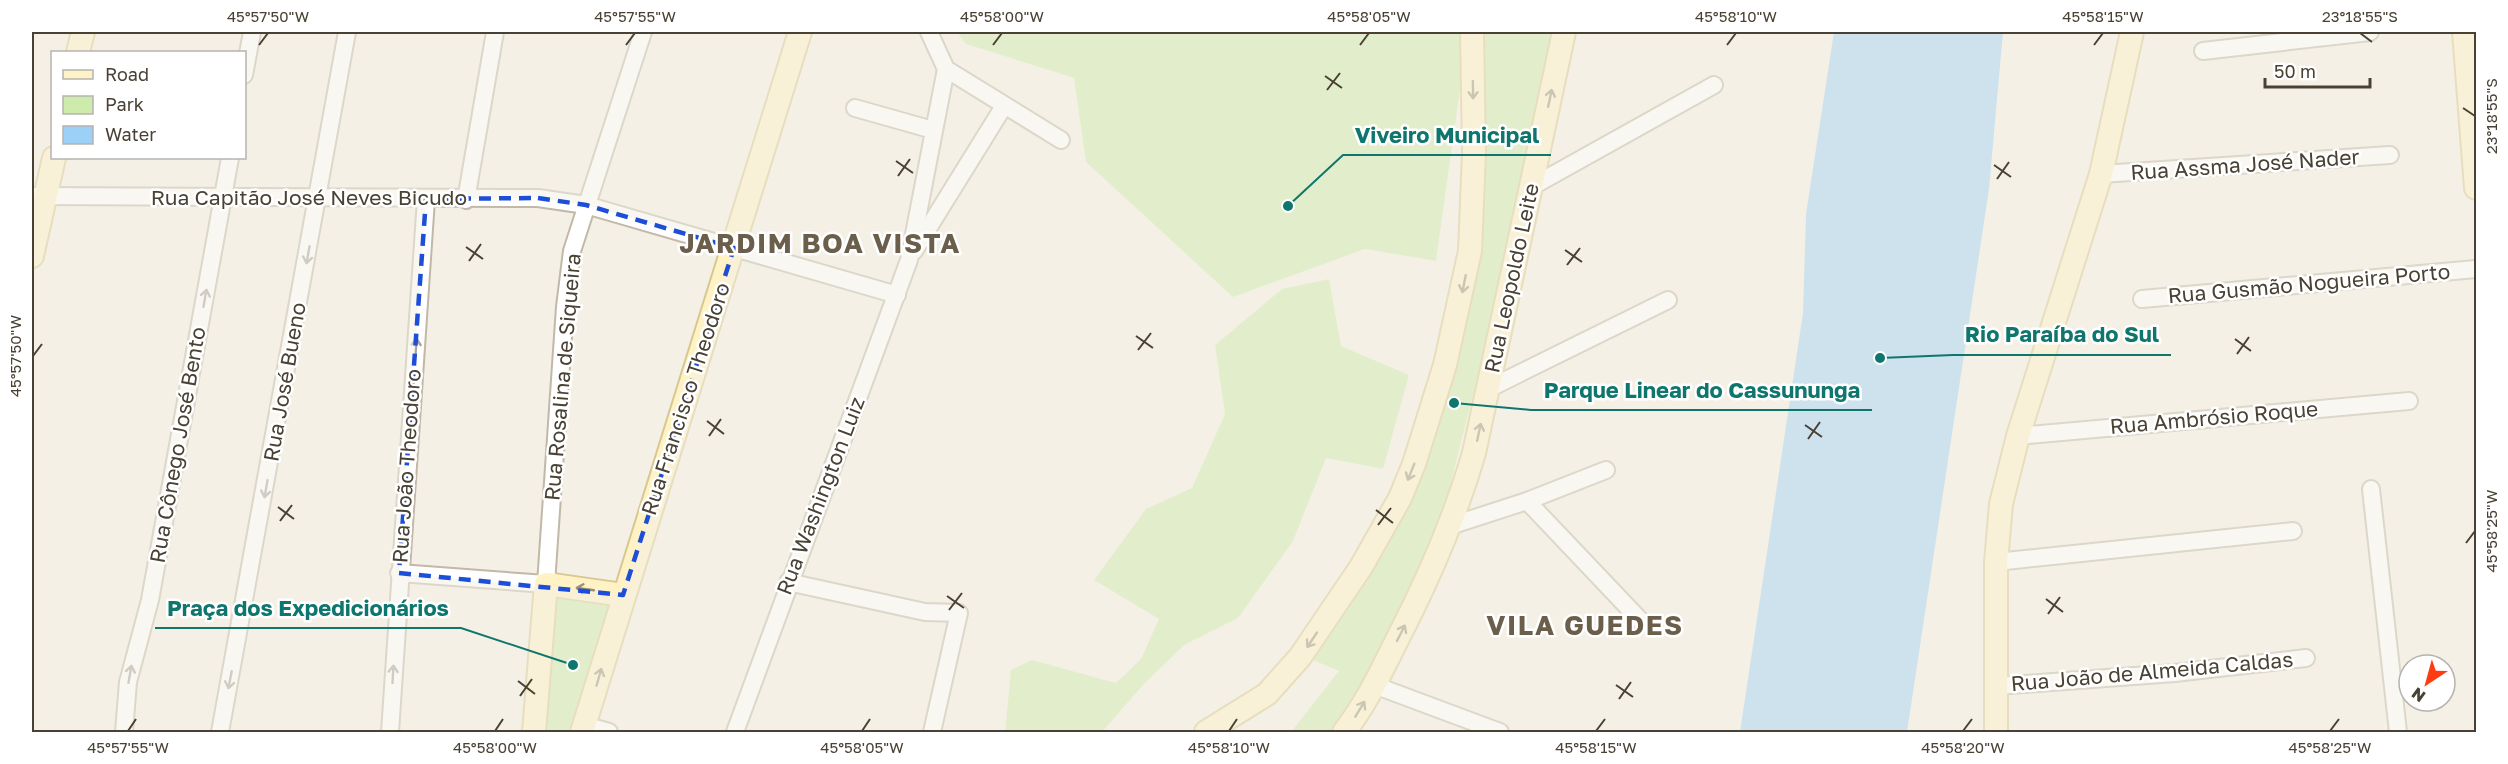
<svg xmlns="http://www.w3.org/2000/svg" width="2508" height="764" font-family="'Golos Text',sans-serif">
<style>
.green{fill:#cdecab}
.water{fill:#9dd0f6}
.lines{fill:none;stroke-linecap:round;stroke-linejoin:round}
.street-casing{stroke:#c1b8a7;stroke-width:20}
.secondary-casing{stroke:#d8c791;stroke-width:26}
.street{stroke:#fff;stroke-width:16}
.secondary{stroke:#fff2c5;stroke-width:22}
.oneway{stroke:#9a9175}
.oneway2{stroke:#a4a09a}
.marked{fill:none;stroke:#1d4ed8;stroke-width:4.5;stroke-dasharray:12 8;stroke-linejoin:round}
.ticks{fill:none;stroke:#484134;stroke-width:2}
.labels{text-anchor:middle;stroke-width:5;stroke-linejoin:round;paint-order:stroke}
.street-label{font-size:21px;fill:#484134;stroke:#fff}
.district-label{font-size:27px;font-weight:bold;letter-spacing:1.5px;fill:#6b5f4b;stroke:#fff}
.leader{fill:none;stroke:#0f766e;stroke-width:2}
.callout-dot{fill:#0f766e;stroke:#fff;stroke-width:2}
.callout-label{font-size:22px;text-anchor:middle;font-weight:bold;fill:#0f766e;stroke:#fff;stroke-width:5;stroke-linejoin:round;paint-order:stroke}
.neatline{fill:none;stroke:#484134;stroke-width:2}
.ticks-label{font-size:15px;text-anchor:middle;fill:#484134}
</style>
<rect width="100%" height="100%" fill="#f4f0e6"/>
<g class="green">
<polygon points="957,32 1468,32 1436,261 1365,249 1233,297 1086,162 1074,78 966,44"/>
<polygon points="1482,32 1556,32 1500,287 1447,498 1382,653 1340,732 1291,732 1339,671 1308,658 1348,604 1451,365"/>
<polygon points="1329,279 1341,346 1409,375 1383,469 1326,458 1293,541 1238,618 1184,645 1143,685 1102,732 1005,732 1011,670 1032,660 1116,683 1141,659 1159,619 1094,580 1146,509 1192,488 1225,414 1215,345 1282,289"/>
<polygon points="558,595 612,607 572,732 545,732"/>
</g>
<polygon class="water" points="1834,32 2003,32 1989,189 1907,732 1740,732 1803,313 1806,214"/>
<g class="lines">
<g class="street-casing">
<g id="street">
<polyline points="929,32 946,69 1061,140"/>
<polyline points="2203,51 2370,32"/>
<polyline points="244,75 252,32"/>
<polyline points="855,108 933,130"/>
<polyline points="2101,174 2390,155"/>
<polyline points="1531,187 1714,85"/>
<polyline points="32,196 538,198 586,205 897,295"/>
<polyline points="466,200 495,32"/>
<polyline points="914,251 1004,106"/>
<polyline points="2142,299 2476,269"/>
<polyline points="1488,389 1668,300"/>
<polyline points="2018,436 2409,401"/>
<polyline points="2371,489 2398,732"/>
<polyline points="1527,501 1640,620"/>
<polyline points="1450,526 1527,501 1606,470"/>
<polyline points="1996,562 2293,531"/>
<polyline points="399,573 546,584 565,307 572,251 643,32"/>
<polyline points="788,582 925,612 959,613 932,732"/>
<polyline points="1374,685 1500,732"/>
<polyline points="1997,686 2175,673 2306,658"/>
<polyline points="584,725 609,732"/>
<polyline points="124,732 128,682 150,600 230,158"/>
<polyline points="220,732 347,32"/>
<polyline points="390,732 426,199"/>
<polyline points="735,732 909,260 946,69"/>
</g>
</g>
<g class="secondary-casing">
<g id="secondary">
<polyline points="2464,32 2476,188"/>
<polyline points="78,52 83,32"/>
<polyline points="32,256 54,158"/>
<polyline points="534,732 546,584 623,595"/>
<polyline points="582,732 800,32"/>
<polyline points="1206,732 1267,694 1300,657 1361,567 1400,498 1414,464 1445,365 1470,251 1474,152 1472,32"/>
<path d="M1344,732C1366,704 1381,672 1397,640C1428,580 1455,518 1474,453L1564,32"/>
<polyline points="1996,732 1996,562 2001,504 2018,436 2101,174 2132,32"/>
</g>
</g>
<use href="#street" class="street"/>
<use href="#secondary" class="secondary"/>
</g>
<defs><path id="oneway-shaft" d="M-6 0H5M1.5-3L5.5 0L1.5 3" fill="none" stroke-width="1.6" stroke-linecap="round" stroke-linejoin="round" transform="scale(1.5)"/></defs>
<g class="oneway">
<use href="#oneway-shaft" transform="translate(1473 90) rotate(89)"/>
<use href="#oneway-shaft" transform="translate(1550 98) rotate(-78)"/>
<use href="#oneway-shaft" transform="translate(1464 284) rotate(101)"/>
<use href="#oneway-shaft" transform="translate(1479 432) rotate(-78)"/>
<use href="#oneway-shaft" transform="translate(1411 472) rotate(112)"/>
<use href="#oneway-shaft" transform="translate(585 589) rotate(-172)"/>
<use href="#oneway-shaft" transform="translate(1401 633) rotate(-63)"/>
<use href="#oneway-shaft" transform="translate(1312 640) rotate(124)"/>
<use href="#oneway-shaft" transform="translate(599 677) rotate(-74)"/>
<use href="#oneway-shaft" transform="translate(1360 709) rotate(-59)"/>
</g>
<g class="oneway2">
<use href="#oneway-shaft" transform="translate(308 255) rotate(100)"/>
<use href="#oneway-shaft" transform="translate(205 298) rotate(-80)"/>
<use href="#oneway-shaft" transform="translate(416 347) rotate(-86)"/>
<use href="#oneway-shaft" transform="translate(266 489) rotate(100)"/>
<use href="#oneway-shaft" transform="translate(130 674) rotate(-80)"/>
<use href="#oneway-shaft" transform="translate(393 674) rotate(-87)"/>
<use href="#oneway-shaft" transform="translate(230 680) rotate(101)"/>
</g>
<path d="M0 0H2508V764H0ZM538,198L586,205L734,248L623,595L399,573L426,199Z" fill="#f4f0e6" fill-opacity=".55" fill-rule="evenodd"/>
<path class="marked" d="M538,198L586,205L734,248L623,595L399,573L426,199Z"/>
<path class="ticks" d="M2360,33L2372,42M259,45L268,33M626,45L635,33M993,45L1002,33M1360,45L1369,33M1727,45L1736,33M2094,45L2103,33M1325,76L1342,88M1327,90L1340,73M2463,108L2475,116M896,161L913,173M1994,165L2011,177M898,176L910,159M1997,179L2009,162M466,247L483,259M1565,250L1582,262M469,261L481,244M1567,265L1580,248M1136,336L1153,348M2235,339L2251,351M1138,350L1151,333M2237,354L2249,337M33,356L42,344M707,421L724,434M1805,425L1822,437M709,436L721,419M1808,439L1820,422M278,507L294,519M1376,510L1393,523M280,521L292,505M1378,525L1391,508M2466,543L2475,531M947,596L964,608M2046,599L2063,612M949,610L962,593M2048,614L2060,597M518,681L535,694M1616,685L1633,697M520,696L532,679M1619,699L1631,682M128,731L136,719M495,731L503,719M862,731L870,719M1229,731L1237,719M1596,731L1605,719M1963,731L1972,719M2330,731L2339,719"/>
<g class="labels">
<g class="street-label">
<text transform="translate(2245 165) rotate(-4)" y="7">Rua Assma José Nader</text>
<text x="309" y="205">Rua Capitão José Neves Bicudo</text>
<text transform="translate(1512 278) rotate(-78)" y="7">Rua Leopoldo Leite</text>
<text transform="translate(2309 284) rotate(-5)" y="7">Rua Gusmão Nogueira Porto</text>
<text transform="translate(563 377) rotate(-85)" y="7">Rua Rosalina de Siqueira</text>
<text transform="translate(285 382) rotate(-80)" y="7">Rua José Bueno</text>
<text transform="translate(686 399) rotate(-72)" y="7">Rua Francisco Theodoro</text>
<text transform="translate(2214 418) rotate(-5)" y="7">Rua Ambrósio Roque</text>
<text transform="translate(178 445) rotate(-80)" y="7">Rua Cônego José Bento</text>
<text transform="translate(407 466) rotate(-86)" y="7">Rua João Theodoro</text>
<text transform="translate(821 496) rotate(-69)" y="7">Rua Washington Luiz</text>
<text transform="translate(2152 672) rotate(-5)" y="7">Rua João de Almeida Caldas</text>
</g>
<g class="district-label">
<text x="820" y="253">JARDIM BOA VISTA</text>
<text x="1585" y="635">VILA GUEDES</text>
</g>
</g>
<path class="leader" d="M1288 206L1343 155H1551M1880 358L1953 355H2171M1454 403L1531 410H1872M573 665L461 628H155"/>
<g class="callout-dot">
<circle cx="1288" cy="206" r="6"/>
<circle cx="1880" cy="358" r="6"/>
<circle cx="1454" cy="403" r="6"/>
<circle cx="573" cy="665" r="6"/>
</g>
<g class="callout-label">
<text x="1447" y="143">Viveiro Municipal</text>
<text x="2062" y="342">Rio Paraíba do Sul</text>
<text x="1702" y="398">Parque Linear do Cassununga</text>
<text x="308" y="616">Praça dos Expedicionários</text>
</g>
<rect width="2508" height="764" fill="none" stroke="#ffffff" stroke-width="66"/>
<rect x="51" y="51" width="195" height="108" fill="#ffffff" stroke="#b6b3ae" stroke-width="1.5"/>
<rect x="63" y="70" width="30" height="9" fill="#fff2c5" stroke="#b6b3ae" stroke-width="1.5"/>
<text x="105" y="81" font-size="18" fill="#484134">Road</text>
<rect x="63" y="96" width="30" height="18" fill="#cdecab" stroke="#b6b3ae" stroke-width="1.5"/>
<text x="105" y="111" font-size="18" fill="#484134">Park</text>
<rect x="63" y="126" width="30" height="18" fill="#9dd0f6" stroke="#b6b3ae" stroke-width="1.5"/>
<text x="105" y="141" font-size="18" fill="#484134">Water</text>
<g transform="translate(2427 683) rotate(216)"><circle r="28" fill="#ffffff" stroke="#b6b3ae" stroke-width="1.5"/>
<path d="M0-4.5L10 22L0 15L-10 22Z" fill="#ff3b12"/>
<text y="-9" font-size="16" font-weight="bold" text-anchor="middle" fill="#484134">N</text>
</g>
<path d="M2265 78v9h105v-9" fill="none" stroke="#484134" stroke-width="3"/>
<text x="2274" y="78" font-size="18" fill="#484134" stroke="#ffffff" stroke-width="4.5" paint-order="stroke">50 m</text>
<rect x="33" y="33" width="2442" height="698" class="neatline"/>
<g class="ticks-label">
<text x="268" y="22">45°57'50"W</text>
<text x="635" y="22">45°57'55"W</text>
<text x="1002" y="22">45°58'00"W</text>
<text x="1369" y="22">45°58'05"W</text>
<text x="1736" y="22">45°58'10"W</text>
<text x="2103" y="22">45°58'15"W</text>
<text x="2360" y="22">23°18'55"S</text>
<text transform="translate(2492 116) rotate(-90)" y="5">23°18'55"S</text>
<text transform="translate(16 356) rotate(-90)" y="5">45°57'50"W</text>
<text transform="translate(2492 531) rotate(-90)" y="5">45°58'25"W</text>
<text x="128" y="753">45°57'55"W</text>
<text x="495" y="753">45°58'00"W</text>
<text x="862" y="753">45°58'05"W</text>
<text x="1229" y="753">45°58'10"W</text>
<text x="1596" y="753">45°58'15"W</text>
<text x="1963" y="753">45°58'20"W</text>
<text x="2330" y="753">45°58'25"W</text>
</g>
</svg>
